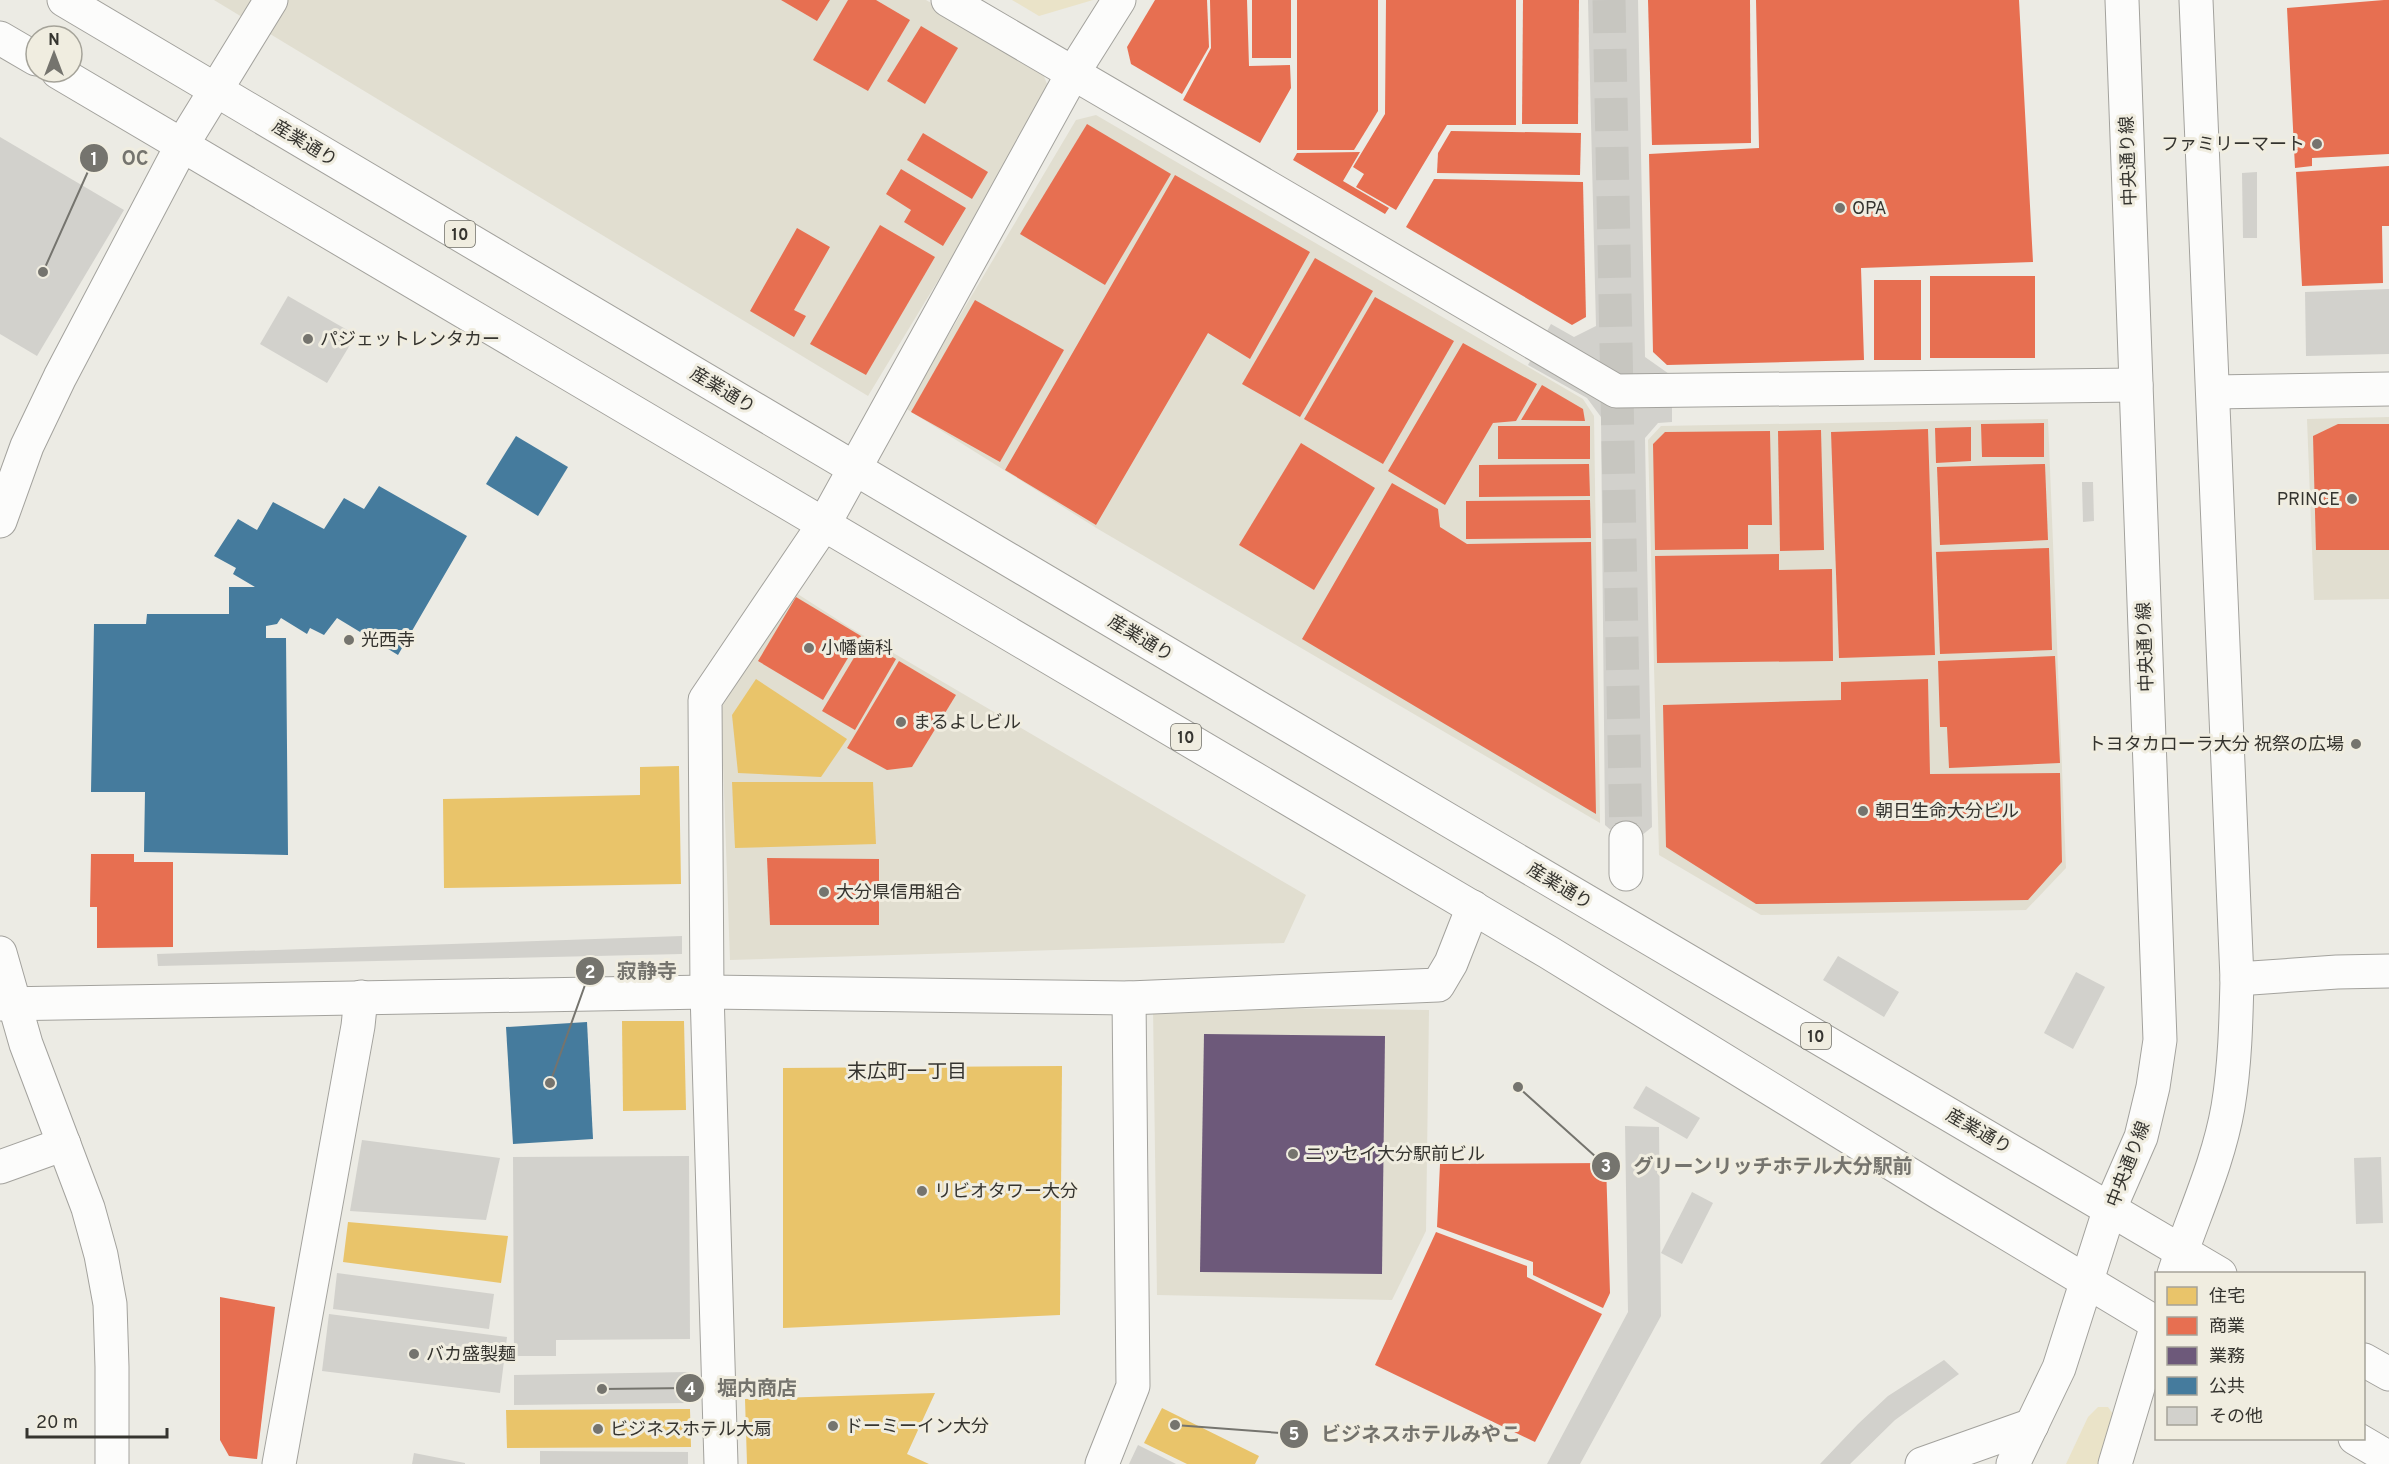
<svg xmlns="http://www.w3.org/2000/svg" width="2389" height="1464" font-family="Overpass,'Noto Sans JP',sans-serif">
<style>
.built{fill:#e1ded0}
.green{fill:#eae3c8}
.homes{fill:#e9c46a}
.shops{fill:#e76f51}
.offices{fill:#6d597a}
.public{fill:#457b9d}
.building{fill:#d2d1cc}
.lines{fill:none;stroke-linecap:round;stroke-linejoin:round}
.minor-tunnel{stroke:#c7c6c0;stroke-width:33;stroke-dasharray:33 16;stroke-linecap:butt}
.minor-casing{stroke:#a3a29d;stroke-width:35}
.highway-casing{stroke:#a3a29d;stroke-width:35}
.minor{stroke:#fcfcfb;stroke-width:33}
.highway{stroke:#fcfcfb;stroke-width:33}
.poi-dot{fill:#75746e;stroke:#f0ede0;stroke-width:2}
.labels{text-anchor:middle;stroke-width:6;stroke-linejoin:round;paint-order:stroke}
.shield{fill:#f0ede0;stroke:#6d6c64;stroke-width:1.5}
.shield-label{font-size:16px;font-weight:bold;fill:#35342f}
.street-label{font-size:18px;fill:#35342f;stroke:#f0ede0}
.poi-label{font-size:18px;fill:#35342f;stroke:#f0ede0;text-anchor:start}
.neighbourhood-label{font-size:20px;fill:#35342f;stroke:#f0ede0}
.leader{fill:none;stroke:#75746e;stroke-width:2}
.callout-dot{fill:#75746e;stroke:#f0ede0;stroke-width:2}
.mark-label{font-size:18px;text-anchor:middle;font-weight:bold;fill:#fff}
.callout-label{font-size:20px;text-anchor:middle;font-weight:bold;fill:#75746e;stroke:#f0ede0;stroke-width:6;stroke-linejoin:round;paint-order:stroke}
</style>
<rect width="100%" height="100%" fill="#ecebe4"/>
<g class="built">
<polygon points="214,0 926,0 1039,64 1051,94 868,396"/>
<polygon points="1096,115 1583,399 1594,416 1600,823 1098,529 905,408 1076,120"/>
<polygon points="2389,417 2389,599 2314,600 2307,419"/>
<polygon points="2048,419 2066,868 2026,910 1761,915 1659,855 1648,440 1661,426"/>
<polygon points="793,591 849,627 1306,895 1284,943 730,960 721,708"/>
<polygon points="1153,1007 1429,1010 1426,1231 1392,1300 1157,1295"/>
</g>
<g class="green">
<polygon points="1012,0 1093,0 1039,16"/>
<polygon points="2098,1407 2108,1407 2113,1414 2101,1464 2066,1464 2088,1417"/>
</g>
<g class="homes">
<polygon points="756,679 847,739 821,777 738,773 732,715"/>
<polygon points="679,766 681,884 444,888 443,799 640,795 640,767"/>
<polygon points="732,782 873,782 876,844 735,848"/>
<polygon points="622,1021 684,1021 686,1110 623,1111"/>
<polygon points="1062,1066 1060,1315 783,1328 783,1068"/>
<polygon points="348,1222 508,1236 501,1283 343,1262"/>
<polygon points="935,1393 907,1454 929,1464 747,1464 745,1399"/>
<polygon points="1162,1408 1259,1456 1255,1464 1187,1464 1144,1443"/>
<polygon points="690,1409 691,1447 507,1448 506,1410"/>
</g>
<g class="shops">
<polygon points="781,0 830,0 817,21"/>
<polygon points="848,0 876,0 910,20 868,91 813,60"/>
<polygon points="1155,0 1207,0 1209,47 1182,94 1131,64 1127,47"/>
<polygon points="1210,0 1247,0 1249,66 1290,65 1291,88 1260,143 1183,100 1211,48"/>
<rect x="1252" y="0" width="39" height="58"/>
<polygon points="1297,0 1378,0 1378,111 1354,150 1297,150"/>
<polygon points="1386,0 1516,0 1516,125 1447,125 1396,210 1356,187 1364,174 1353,167 1385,114"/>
<polygon points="1523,0 1579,0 1578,124 1522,124"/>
<polygon points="1648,0 1750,0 1751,143 1652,145"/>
<polygon points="1756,0 2019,0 2033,262 1861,268 1864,360 1667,365 1653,352 1649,154 1759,148"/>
<polygon points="2384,0 2389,0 2389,154 2312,158 2312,166 2295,168 2287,8"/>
<polygon points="921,26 958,48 925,104 887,81"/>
<polygon points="1087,124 1171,174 1105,285 1020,234"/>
<polygon points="1451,131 1581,133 1580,175 1437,173 1438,153"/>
<polygon points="923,133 988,172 972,199 907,160"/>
<polygon points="1360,152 1343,181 1389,208 1385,214 1293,160 1297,153"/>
<polygon points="2389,166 2389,226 2382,226 2383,283 2302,286 2296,172"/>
<polygon points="901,169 966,208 943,246 904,222 911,210 886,194"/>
<polygon points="1175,175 1310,252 1250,359 1208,333 1096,525 1005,470"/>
<polygon points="1434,179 1583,182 1586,317 1572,325 1406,227"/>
<polygon points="880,225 935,257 866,375 810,344"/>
<polygon points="797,228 830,247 794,310 806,316 794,337 750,311"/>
<polygon points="1315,258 1373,291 1300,417 1242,384"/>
<rect x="1930" y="276" width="105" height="82"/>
<rect x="1874" y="280" width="47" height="80"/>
<polygon points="1375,297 1454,341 1383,464 1304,419"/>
<polygon points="975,300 1064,350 1000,462 911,412"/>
<polygon points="1463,343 1537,384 1516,421 1493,423 1445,505 1388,471"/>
<polygon points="1542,385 1583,409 1585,421 1521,420"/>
<polygon points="2044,423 2044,457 1982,457 1981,424"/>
<polygon points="2338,424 2389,424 2389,550 2316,550 2313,436"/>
<rect x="1498" y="426" width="92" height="33"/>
<polygon points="1971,427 1971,461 1936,463 1935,428"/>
<polygon points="1928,429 1935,655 1839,658 1831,432"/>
<polygon points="1821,430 1824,550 1780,551 1778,431"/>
<polygon points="1770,431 1772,525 1748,525 1748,549 1655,550 1653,444 1665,432"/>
<polygon points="1301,443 1375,488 1314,590 1239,545"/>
<polygon points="1589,464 1590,496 1479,497 1479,465"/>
<polygon points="2045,464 2048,540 1940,545 1937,467"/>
<polygon points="1392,483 1438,509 1440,527 1467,544 1591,542 1596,814 1302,639"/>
<polygon points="1590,500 1591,538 1466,539 1466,501"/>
<polygon points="2049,548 2052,650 1940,654 1936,552"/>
<polygon points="1779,554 1779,570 1832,569 1833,661 1657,663 1655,556"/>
<polygon points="796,597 861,636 823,700 758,661"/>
<polygon points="864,641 896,659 855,730 822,711"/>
<polygon points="2055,656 2060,763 1949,768 1947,727 1940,727 1938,661"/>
<polygon points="899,661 956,695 912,767 887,770 847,748"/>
<polygon points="1928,679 1930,774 2060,773 2062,862 2028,900 1756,904 1666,847 1663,705 1841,700 1841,682"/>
<polygon points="91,854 134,854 134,862 173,862 173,947 97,948 97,907 90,907"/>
<polygon points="767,858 879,859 879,925 770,925"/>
<polygon points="1606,1163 1610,1293 1603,1308 1533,1275 1533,1262 1437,1227 1440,1164"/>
<polygon points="1436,1232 1527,1266 1527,1277 1602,1314 1535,1442 1375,1365"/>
<polygon points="220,1297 275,1307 257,1459 229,1456 220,1440"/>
</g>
<polygon class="offices" points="1204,1034 1385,1036 1382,1274 1200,1272"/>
<g class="public">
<polygon points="516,436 568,467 538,516 486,484"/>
<polygon points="379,486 467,536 398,655 337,618 324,635 310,628 307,634 281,618 277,624 266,626 266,638 286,638 288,855 144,852 145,792 91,792 94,624 146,624 147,614 229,614 229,587 255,587 233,574 236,568 214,556 238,519 257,530 273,502 324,529 344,498 364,509"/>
<polygon points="587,1022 593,1139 513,1144 506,1027"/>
</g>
<g class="building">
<polygon points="1588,0 1638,0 1645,357 1672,376 1672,422 1658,423 1645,438 1652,827 1641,836 1613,832 1605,825 1601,417 1587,398 1528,365 1551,324 1574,337 1596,326"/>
<polygon points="0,137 124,210 37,356 0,334"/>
<polygon points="2257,172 2257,238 2243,238 2242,173"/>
<polygon points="2389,289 2389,354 2306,356 2305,292"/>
<polygon points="288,296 356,335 327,383 260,344"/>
<polygon points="2082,482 2093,482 2094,521 2083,522"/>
<polygon points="682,936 682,954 158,966 157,954"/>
<polygon points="1838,956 1899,992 1884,1017 1823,980"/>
<polygon points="2076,972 2105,987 2073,1049 2044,1033"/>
<polygon points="1646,1086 1700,1118 1687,1139 1633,1108"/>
<polygon points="1625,1126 1659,1127 1661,1316 1580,1464 1547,1464 1628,1312"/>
<polygon points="362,1140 500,1158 486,1220 350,1211"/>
<polygon points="689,1156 690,1339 556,1340 556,1356 514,1356 513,1157"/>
<polygon points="2381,1157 2383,1223 2356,1224 2354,1158"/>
<polygon points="1692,1192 1713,1203 1682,1264 1661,1253"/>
<polygon points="337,1273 494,1294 489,1329 333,1309"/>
<polygon points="329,1314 507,1337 500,1393 322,1371"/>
<polygon points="1944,1360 1959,1374 1895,1420 1850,1464 1820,1464 1858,1424 1888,1396"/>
<polygon points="689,1372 689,1403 514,1405 514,1375"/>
<polygon points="1138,1445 1176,1464 1129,1464"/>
<polygon points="540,1451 688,1452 688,1464 540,1464"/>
<polygon points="414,1453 465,1463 465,1464 412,1464"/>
</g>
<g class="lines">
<polyline class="minor-tunnel" points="1609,0 1626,838"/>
<g class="minor-casing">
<g id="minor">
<polyline points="948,0 1616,391 2136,385"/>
<polyline points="2213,392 2389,389"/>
<polyline points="0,521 27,446 60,377 182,145 271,0"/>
<polyline points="1626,838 1626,874"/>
<polyline points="0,953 26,1044 88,1208 101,1255 110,1304 112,1367 112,1464"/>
<polyline points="2237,979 2337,972 2389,971"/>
<polyline points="0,1004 707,992 1129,998 1438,985 1451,963 1473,907"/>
<polyline points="0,1167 64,1144"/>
<path d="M2174,1274C2192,1218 2218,1165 2228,1107C2235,1065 2236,1022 2237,979L2196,0"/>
<polyline points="279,1464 358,1026 361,997"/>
<polyline points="721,1464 707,992 705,700 824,524 1073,73 1119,0"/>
<polyline points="1102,1464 1133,1386 1129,998"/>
<polyline points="1922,1464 2032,1425"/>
<polyline points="2013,1464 2059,1368 2110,1208 2141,1137 2153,1087 2160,1040 2122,0"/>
<polyline points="2115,1464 2156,1328"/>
</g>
</g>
<g class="highway-casing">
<g id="highway">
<polyline points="64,0 1450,821 2220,1274"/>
<polyline points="0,38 36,59"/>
<polyline points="58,72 1548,952 1943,1195 2156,1323"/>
<polyline points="2364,1360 2389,1374"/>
<polyline points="2355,1438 2389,1458"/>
</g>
</g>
<use href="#minor" class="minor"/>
<use href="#highway" class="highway"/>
</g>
<g class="poi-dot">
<circle cx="2317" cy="144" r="6"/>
<circle cx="1840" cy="208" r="6"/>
<circle cx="308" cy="339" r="6"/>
<circle cx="2352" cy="499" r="6"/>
<circle cx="349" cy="640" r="6"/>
<circle cx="809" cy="648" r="6"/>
<circle cx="901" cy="722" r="6"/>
<circle cx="2356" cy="744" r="6"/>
<circle cx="1863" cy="811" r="6"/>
<circle cx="824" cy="892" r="6"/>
<circle cx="1293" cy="1154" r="6"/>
<circle cx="922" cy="1191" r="6"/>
<circle cx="414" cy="1354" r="6"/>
<circle cx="833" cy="1426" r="6"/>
<circle cx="598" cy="1429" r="6"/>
</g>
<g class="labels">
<g class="shield">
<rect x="445" y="221" width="30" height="26" rx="4.5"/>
<rect x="1171" y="724" width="30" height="26" rx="4.5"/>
<rect x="1801" y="1023" width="30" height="26" rx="4.5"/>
</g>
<g class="shield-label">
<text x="460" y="240">10</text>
<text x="1186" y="743">10</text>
<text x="1816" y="1042">10</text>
</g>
<g class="street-label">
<text transform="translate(305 143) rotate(31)" y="6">産業通り</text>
<text transform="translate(2128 161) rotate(-92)" y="6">中央通り線</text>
<text transform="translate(723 390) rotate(31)" y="6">産業通り</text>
<text transform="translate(1141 638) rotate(31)" y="6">産業通り</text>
<text transform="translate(2145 647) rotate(-92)" y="6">中央通り線</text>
<text transform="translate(1560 886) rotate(31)" y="6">産業通り</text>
<text transform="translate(1979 1131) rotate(30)" y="6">産業通り</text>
<text transform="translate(2128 1164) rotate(-69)" y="6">中央通り線</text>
</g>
<g class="poi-label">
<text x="2305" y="150" text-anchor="end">ファミリーマート</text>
<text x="1852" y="214">OPA</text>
<text x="320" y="345">パジェットレンタカー</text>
<text x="2340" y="505" text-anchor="end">PRINCE</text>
<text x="361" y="646">光西寺</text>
<text x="821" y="654">小幡歯科</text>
<text x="913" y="728">まるよしビル</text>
<text x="2344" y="750" text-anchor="end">トヨタカローラ大分 祝祭の広場</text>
<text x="1875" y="817">朝日生命大分ビル</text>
<text x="836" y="898">大分県信用組合</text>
<text x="1305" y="1160">ニッセイ大分駅前ビル</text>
<text x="934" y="1197">リビオタワー大分</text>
<text x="426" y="1360">バカ盛製麺</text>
<text x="845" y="1432">ドーミーイン大分</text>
<text x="610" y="1435">ビジネスホテル大扇</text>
</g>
<g class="neighbourhood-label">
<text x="907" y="1078">末広町一丁目</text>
</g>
</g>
<path class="leader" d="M43 272L94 158M550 1083L590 971M1518 1087L1606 1166M602 1389L690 1388M1175 1425L1294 1434"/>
<g class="callout-dot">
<circle cx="43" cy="272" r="6"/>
<circle cx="550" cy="1083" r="6"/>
<circle cx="1518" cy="1087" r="6"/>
<circle cx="602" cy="1389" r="6"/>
<circle cx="1175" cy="1425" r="6"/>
<circle cx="94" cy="158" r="15"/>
<circle cx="590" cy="971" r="15"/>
<circle cx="1606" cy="1166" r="15"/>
<circle cx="690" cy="1388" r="15"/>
<circle cx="1294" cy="1434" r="15"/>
</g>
<g class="mark-label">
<text x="94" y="165">1</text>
<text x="590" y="978">2</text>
<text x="1606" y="1172">3</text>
<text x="690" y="1395">4</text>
<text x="1294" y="1440">5</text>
</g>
<g class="callout-label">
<text x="135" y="165">OC</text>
<text x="647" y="978">寂静寺</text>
<text x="1773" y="1173">グリーンリッチホテル大分駅前</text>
<text x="757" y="1395">堀内商店</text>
<text x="1421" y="1441">ビジネスホテルみやこ</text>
</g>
<rect x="2155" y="1272" width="210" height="168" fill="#f0ede0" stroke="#a5a399" stroke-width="1.5"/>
<rect x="2167" y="1287" width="30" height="18" fill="#e9c46a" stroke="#a5a399" stroke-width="1.5"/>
<text x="2209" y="1302" font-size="18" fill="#35342f">住宅</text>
<rect x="2167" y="1317" width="30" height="18" fill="#e76f51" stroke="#a5a399" stroke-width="1.5"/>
<text x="2209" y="1332" font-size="18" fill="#35342f">商業</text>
<rect x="2167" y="1347" width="30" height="18" fill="#6d597a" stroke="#a5a399" stroke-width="1.5"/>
<text x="2209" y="1362" font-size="18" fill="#35342f">業務</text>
<rect x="2167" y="1377" width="30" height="18" fill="#457b9d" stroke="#a5a399" stroke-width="1.5"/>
<text x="2209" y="1392" font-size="18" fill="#35342f">公共</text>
<rect x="2167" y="1407" width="30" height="18" fill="#d2d1cc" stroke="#a5a399" stroke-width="1.5"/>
<text x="2209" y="1422" font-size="18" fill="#35342f">その他</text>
<g transform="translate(54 54)"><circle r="28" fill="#f0ede0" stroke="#a5a399" stroke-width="1.5"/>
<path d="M0-4.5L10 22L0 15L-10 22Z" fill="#75746e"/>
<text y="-9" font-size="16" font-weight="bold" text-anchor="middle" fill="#35342f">N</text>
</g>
<path d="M27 1428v9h140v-9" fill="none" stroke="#35342f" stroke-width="3"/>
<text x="36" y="1428" font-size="18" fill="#35342f" stroke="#f0ede0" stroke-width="4.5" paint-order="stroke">20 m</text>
</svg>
